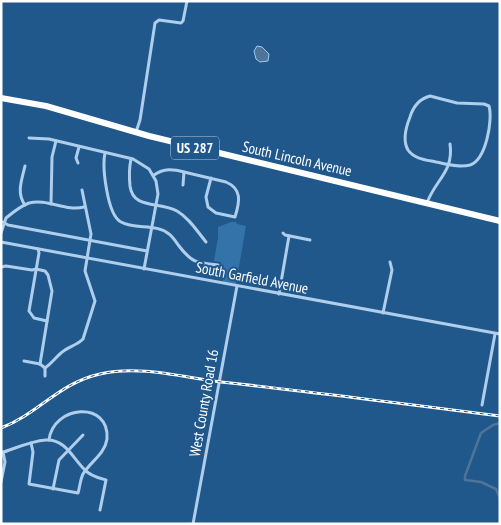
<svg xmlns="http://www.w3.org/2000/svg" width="501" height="525" font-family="'PT Sans Narrow',sans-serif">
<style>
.green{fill:#3472aa}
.water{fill:#4e7499;stroke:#a2caed}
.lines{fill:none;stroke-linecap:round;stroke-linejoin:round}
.canal{stroke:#4e7499;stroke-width:2.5}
.minor{stroke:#aeceec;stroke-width:3}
.highway{stroke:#fff;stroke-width:6}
.rail-casing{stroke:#fff;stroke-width:3}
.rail{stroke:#20588c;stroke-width:1;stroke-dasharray:4;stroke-linecap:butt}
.labels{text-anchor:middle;stroke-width:4;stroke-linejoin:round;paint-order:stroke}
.shield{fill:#20588c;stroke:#bccddc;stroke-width:1}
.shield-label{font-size:14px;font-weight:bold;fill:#fff}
.street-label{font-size:15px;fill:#fff;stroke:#20588c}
</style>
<rect width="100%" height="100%" fill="#20588c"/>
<polygon class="green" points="231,222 236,222 237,224 246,226 236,284 223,282 224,270 221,269 221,262 214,261 218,238 218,227"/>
<polygon class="water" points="257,46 262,47 269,54 268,61 260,62 256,59 254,51"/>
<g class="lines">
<polyline class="canal" points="500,423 493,425 481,433 465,476 465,480 481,482 496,489 500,498"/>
<g class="minor">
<path d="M430,96L457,103L484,104L489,106C493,120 486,160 470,165C459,168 447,164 436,162C427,160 414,159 408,150C402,140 406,127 410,117C413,107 419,99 430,96Z"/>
<polyline points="136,132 140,120 155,23 159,20 181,23 183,21 187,1"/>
<polyline points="29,138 49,139 133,159 149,169 156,181 158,194 144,269"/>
<path d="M105,153C102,166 107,215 121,222C135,230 156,223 169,234C173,237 176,242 179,246C192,263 197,263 218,265"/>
<path d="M131,159C129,168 129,176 130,186C133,210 160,201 177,211C189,218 197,231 206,242"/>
<polyline points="78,163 76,158 79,147"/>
<path d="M25,166C22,179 16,193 25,205"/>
<path d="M154,175C164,168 173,169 184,172L226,182C242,189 240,201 235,217L216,213L208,207L206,197L211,178"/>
<polyline points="183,185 184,172"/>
<path d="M427,203C435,180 454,172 450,144"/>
<polyline points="51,204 52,157 56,141"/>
<polyline points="3,222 8,225 147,251"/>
<path d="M1,233L6,218C12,213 21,206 29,203C47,198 66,212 84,207"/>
<polyline points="283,233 285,235 310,240"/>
<polyline points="1,242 500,334"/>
<polyline points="38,249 39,253 29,311 34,318 47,321"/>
<polyline points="1,267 6,266 32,270 36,269 45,271 48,275 52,291 40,364"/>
<polyline points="279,294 289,236"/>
<polyline points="383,313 392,270 390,262"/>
<polyline points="24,361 40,364"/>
<polyline points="40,364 45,368 45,376"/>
<path d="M45,368C52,363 55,358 61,353C67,347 76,346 83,339L95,301L85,271L91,234L82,190"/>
<polyline points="482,405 495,334"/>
<path d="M31,443L33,452L29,484L78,493C80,487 80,480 83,474C90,462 105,454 107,439C110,400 53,405 49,440"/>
<path d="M1,453C16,448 31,441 46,440C66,439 73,459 85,470C90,476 99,478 106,480L100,510"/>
<polyline points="1,482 5,462 3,452"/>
<polyline points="53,489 59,460 83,435"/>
<polyline points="193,524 237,286"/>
</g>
<polyline class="highway" points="1,98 46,106 149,136 500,221"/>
<g class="rail-casing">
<path id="rail" d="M1,428C38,414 59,383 100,374C140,365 181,377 221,382C314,392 407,404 500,416"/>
</g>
<use href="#rail" class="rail"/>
</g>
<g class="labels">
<rect class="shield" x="171" y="136.5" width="48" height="23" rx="4"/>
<g class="shield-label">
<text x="195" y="153">US 287</text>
</g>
<g class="street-label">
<text transform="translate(297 159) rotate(13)" y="5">South Lincoln Avenue</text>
<text transform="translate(252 278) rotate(11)" y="5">South Garfield Avenue</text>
<text transform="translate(204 403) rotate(-80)" y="5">West County Road 16</text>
</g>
</g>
<rect width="501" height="525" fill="none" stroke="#ffffff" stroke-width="5"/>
</svg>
